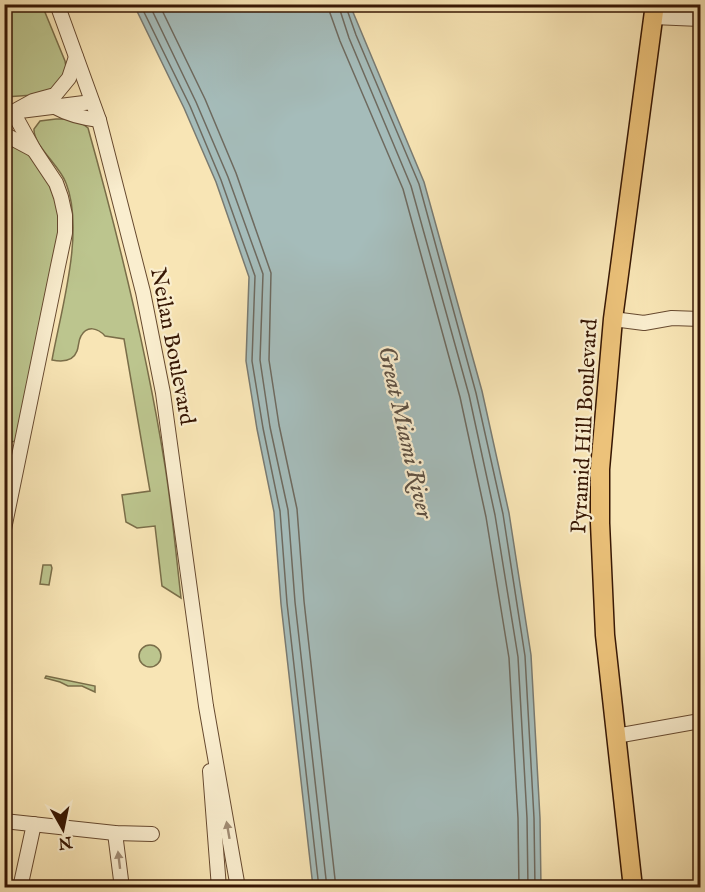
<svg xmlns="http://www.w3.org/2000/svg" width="705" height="892" font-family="'IM FELL English',serif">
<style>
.green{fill:#bcc58e;stroke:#7a6e49;stroke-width:1.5}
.water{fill:#a5bcba;stroke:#797a71;stroke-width:1.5}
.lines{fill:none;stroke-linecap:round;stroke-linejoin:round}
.shore{stroke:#6e6a5f;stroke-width:1.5}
.minor-casing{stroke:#674a30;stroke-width:16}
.major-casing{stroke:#371704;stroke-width:21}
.minor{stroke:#faeecf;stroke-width:14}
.major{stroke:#ecc27a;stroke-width:18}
.oneway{fill:#a28d74}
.labels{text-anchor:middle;stroke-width:4.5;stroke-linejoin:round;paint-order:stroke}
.street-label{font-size:22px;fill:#371704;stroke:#faeecf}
.water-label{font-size:24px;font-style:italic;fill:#5e5144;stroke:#faeecf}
</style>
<rect width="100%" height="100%" fill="#f8e5b5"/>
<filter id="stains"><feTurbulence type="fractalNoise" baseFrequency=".00333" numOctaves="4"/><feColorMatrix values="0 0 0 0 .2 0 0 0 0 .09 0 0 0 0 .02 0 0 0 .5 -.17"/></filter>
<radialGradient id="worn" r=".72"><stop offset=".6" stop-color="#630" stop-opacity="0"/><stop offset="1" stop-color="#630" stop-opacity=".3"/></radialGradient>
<g class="green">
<polygon points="5,5 42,5 65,61 67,73 48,94 5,97"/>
<path d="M56,119H76L88,128C119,239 147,352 165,466C172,510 176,554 181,598L162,586L155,526L137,528L126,522L122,495L150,491L124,339L105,336C98,328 87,325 81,336C78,341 79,346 77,351C73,362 62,362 52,360C61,310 85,231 66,183C60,166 33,145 34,129L40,121Z"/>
<polygon points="4,134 34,150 65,215 24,441 5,442"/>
<polygon points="43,565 51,565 52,568 49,585 40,584"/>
<circle cx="150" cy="656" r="11"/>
<polygon points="46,676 95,686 95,692 82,686 68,686 60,682 45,678"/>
</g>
<polygon class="water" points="134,5 350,5 424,182 482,391 509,513 531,655 540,818 541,887 313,887 281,604 274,512 257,429 246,361 249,277 216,182 184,108"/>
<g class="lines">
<g class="shore">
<polyline points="140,4 190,106 221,180 255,276 252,361 263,428 280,511 287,603 319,888"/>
<polyline points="149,4 196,102 228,177 263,274 260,360 270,427 288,510 295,602 327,888"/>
<polyline points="159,4 205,99 236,173 271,273 269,360 279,425 297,509 304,601 336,888"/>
<polyline points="329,4 330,13 340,41 403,189 460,397 486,517 509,658 518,818 519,888"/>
<polyline points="338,4 349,38 411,186 469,395 495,515 518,657 527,818 528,888"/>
<polyline points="345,4 356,35 419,184 476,393 503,514 525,656 534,818 535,888"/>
</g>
<g class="minor-casing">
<g id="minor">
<polyline points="57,4 99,120 143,292 163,393 206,706 238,888"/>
<polyline points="653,17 700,19"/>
<path d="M55,107C69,115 83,118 99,120"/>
<polyline points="20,111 92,102"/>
<polyline points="13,112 33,101 55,95 69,78 76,57"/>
<polyline points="4,134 34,150"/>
<polyline points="613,319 644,323 672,318 700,319"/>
<polyline points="4,529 58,266 65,233 65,215 61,197 56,183 34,150 13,112"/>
<polyline points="616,736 700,721"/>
<polyline points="210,771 219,888"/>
<polyline points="4,821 115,833 152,834"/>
<polyline points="115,833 122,888"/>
<polyline points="20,888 34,824"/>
</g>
</g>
<g class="major-casing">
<polyline id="major" points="633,888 605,635 600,523 600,469 613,319 655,4"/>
</g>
<use href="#minor" class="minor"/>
<use href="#major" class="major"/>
</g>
<defs><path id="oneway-solid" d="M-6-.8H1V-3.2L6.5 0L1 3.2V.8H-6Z" transform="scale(1.5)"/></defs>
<g class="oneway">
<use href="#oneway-solid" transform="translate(228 830) rotate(-100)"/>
<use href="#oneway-solid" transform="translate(119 860) rotate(-97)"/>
</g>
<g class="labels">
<g class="street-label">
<text transform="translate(174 346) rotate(79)" y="8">Neilan Boulevard</text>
<text transform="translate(583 426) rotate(-87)" y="8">Pyramid Hill Boulevard</text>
</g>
<g class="water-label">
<text transform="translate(406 432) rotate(77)" y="8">Great Miami River</text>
</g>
</g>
<rect width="705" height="892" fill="none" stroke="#f8e5b5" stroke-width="24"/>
<rect x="6" y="6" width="693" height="880" fill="none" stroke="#371704" stroke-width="3"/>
<rect x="12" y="12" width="681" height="868" fill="none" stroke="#371704" stroke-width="1.5"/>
<g transform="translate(63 829) rotate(171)" stroke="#faeecf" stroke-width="4.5" paint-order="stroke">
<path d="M0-4.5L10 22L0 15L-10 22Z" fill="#371704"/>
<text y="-9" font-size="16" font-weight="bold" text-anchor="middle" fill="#371704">N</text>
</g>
<rect width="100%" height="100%" filter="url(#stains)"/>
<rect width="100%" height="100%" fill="url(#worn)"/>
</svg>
